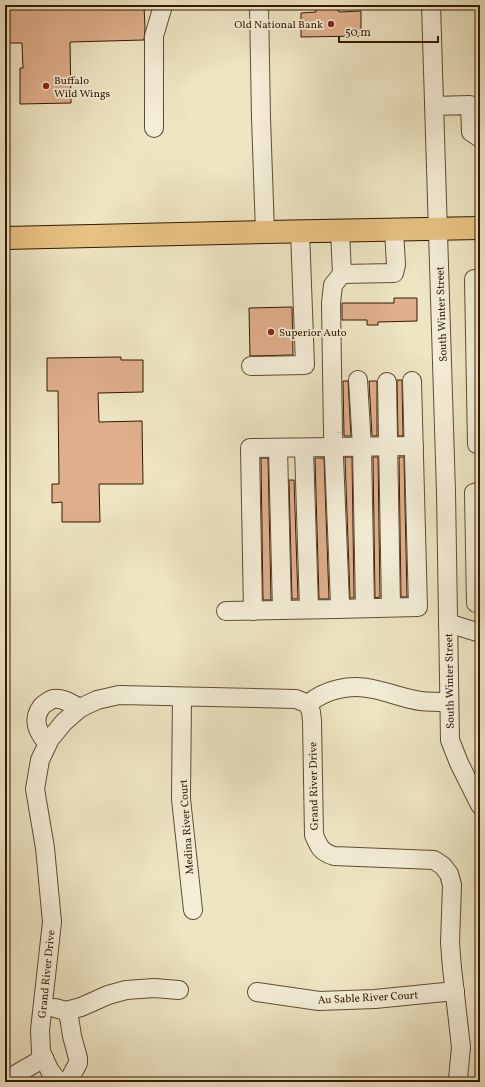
<svg xmlns="http://www.w3.org/2000/svg" width="485" height="1087" font-family="Vollkorn,serif">
<style>
.building{fill:#e0af8c;stroke:#331900}
.lines{fill:none;stroke-linecap:round;stroke-linejoin:round}
.minor-casing{stroke:#624c31;stroke-width:20}
.highway-casing{stroke:#331900;stroke-width:24}
.minor{stroke:#f4eed8;stroke-width:18}
.highway{stroke:#e7c282;stroke-width:22}
.poi-dot{fill:#8f2418;stroke:#f4eed8;stroke-width:1.5}
.labels{text-anchor:middle;stroke-width:3.5;stroke-linejoin:round;paint-order:stroke}
.poi-label{font-size:11px;fill:#331900;stroke:#f4eed8;text-anchor:start}
.street-label{font-size:11px;fill:#331900;stroke:#f4eed8}
</style>
<rect width="100%" height="100%" fill="#eee5c3"/>
<filter id="stains"><feTurbulence type="fractalNoise" baseFrequency=".005" numOctaves="4"/><feColorMatrix values="0 0 0 0 .2 0 0 0 0 .09 0 0 0 0 .02 0 0 0 .5 -.17"/></filter>
<radialGradient id="worn" r=".72"><stop offset=".6" stop-color="#630" stop-opacity="0"/><stop offset="1" stop-color="#630" stop-opacity=".3"/></radialGradient>
<g class="building">
<polygon points="5,5 144,5 145,29 144,40 70,42 71,103 20,104 20,68 23,68 22,43 5,43"/>
<polygon points="316,6 336,6 339,12 361,11 361,36 301,37 301,13 316,12"/>
<polygon points="394,298 417,298 417,321 378,322 378,325 367,325 367,320 342,320 342,303 394,303"/>
<polygon points="292,307 293,355 250,356 249,308"/>
<polygon points="121,357 121,360 143,360 143,392 98,393 99,422 142,421 143,484 99,484 100,522 62,522 62,502 52,503 52,484 59,484 58,391 47,391 47,358"/>
<polygon points="397,380 402,380 403,436 398,436"/>
<polygon points="343,381 348,381 351,436 344,436"/>
<polygon points="369,381 377,381 377,436 372,436"/>
<polygon points="345,457 352,457 354,598 350,598"/>
<polygon points="373,457 378,457 380,597 375,598"/>
<polygon points="399,457 404,457 407,597 401,597"/>
<polygon points="261,458 268,458 271,600 263,600"/>
<polygon points="315,458 324,458 329,599 319,599"/>
<polygon points="289,480 294,480 298,599 292,599"/>
</g>
<g class="lines">
<g class="minor-casing">
<g id="minor">
<polyline points="259,5 261,118 265,232"/>
<polyline points="431,5 446,492 450,740 459,763 480,805"/>
<polyline points="434,106 470,105 471,132 480,138"/>
<polyline points="154,128 154,36 162,9 162,5"/>
<polyline points="340,231 342,274 394,273 396,265 394,230"/>
<polyline points="480,279 474,279 477,444 480,445"/>
<polyline points="251,366 305,365 300,231"/>
<polyline points="358,380 362,447 365,608"/>
<polyline points="387,382 391,607"/>
<polyline points="278,448 282,610"/>
<polyline points="304,448 309,609"/>
<polyline points="480,491 474,493 476,603 480,603"/>
<polyline points="336,609 418,607 412,381"/>
<polyline points="226,611 336,609 340,603 333,433 331,303 333,285 342,274"/>
<polyline points="253,611 250,448 414,446"/>
<polyline points="448,623 480,633"/>
<polyline points="182,697 181,799 193,910"/>
<path d="M308,704C326,689 350,684 373,689C389,692 405,699 421,701C430,702 440,702 449,702"/>
<path d="M47,743C38,732 31,720 42,706C44,704 50,700 53,699C62,697 72,704 80,708"/>
<polyline points="257,992 319,1001 375,999 455,991"/>
<polyline points="55,1008 66,1011 69,1017 72,1036 78,1058 78,1063 68,1082"/>
<polyline points="66,1011 81,1007 108,995 126,990 154,988 179,990"/>
<polyline points="5,1079 13,1076 44,1058"/>
<path d="M59,1082L50,1071L41,1052L40,1030L52,922L45,848L35,789L40,760L50,739L64,722L80,708L97,700L119,695L296,699L308,704L311,712L312,721L314,835C319,847 321,852 334,856L434,860L443,866L449,874L452,885L450,943L452,968L461,1047L458,1079L457,1082"/>
</g>
</g>
<g class="highway-casing">
<polyline id="highway" points="5,238 265,232 480,228"/>
</g>
<use href="#minor" class="minor"/>
<use href="#highway" class="highway"/>
</g>
<g class="poi-dot">
<circle cx="331" cy="24" r="4"/>
<circle cx="46" cy="86" r="4"/>
<circle cx="271" cy="332" r="4"/>
</g>
<g class="labels">
<g class="poi-label">
<text x="323" y="28" text-anchor="end">Old National Bank</text>
<text x="54" y="84">Buffalo<tspan x="54" dy="13">Wild Wings</tspan></text>
<text x="279" y="336">Superior Auto</text>
</g>
<g class="street-label">
<text transform="translate(441 314) rotate(-92)" y="4">South Winter Street</text>
<text transform="translate(449 681) rotate(-91)" y="4">South Winter Street</text>
<text transform="translate(313 786) rotate(-91)" y="4">Grand River Drive</text>
<text transform="translate(186 827) rotate(-94)" y="4">Medina River Court</text>
<text transform="translate(46 974) rotate(-84)" y="4">Grand River Drive</text>
<text transform="translate(368 997) rotate(-3)" y="4">Au Sable River Court</text>
</g>
</g>
<rect width="485" height="1087" fill="none" stroke="#eee5c3" stroke-width="20"/>
<rect x="6" y="6" width="473" height="1075" fill="none" stroke="#331900" stroke-width="2"/>
<rect x="10" y="10" width="465" height="1067" fill="none" stroke="#331900"/>
<path d="M339 36v6h99v-6" fill="none" stroke="#331900" stroke-width="2"/>
<text x="345" y="36" font-size="12" fill="#331900" stroke="#f4eed8" stroke-width="3" paint-order="stroke">50 m</text>
<rect width="100%" height="100%" filter="url(#stains)"/>
<rect width="100%" height="100%" fill="url(#worn)"/>
</svg>
